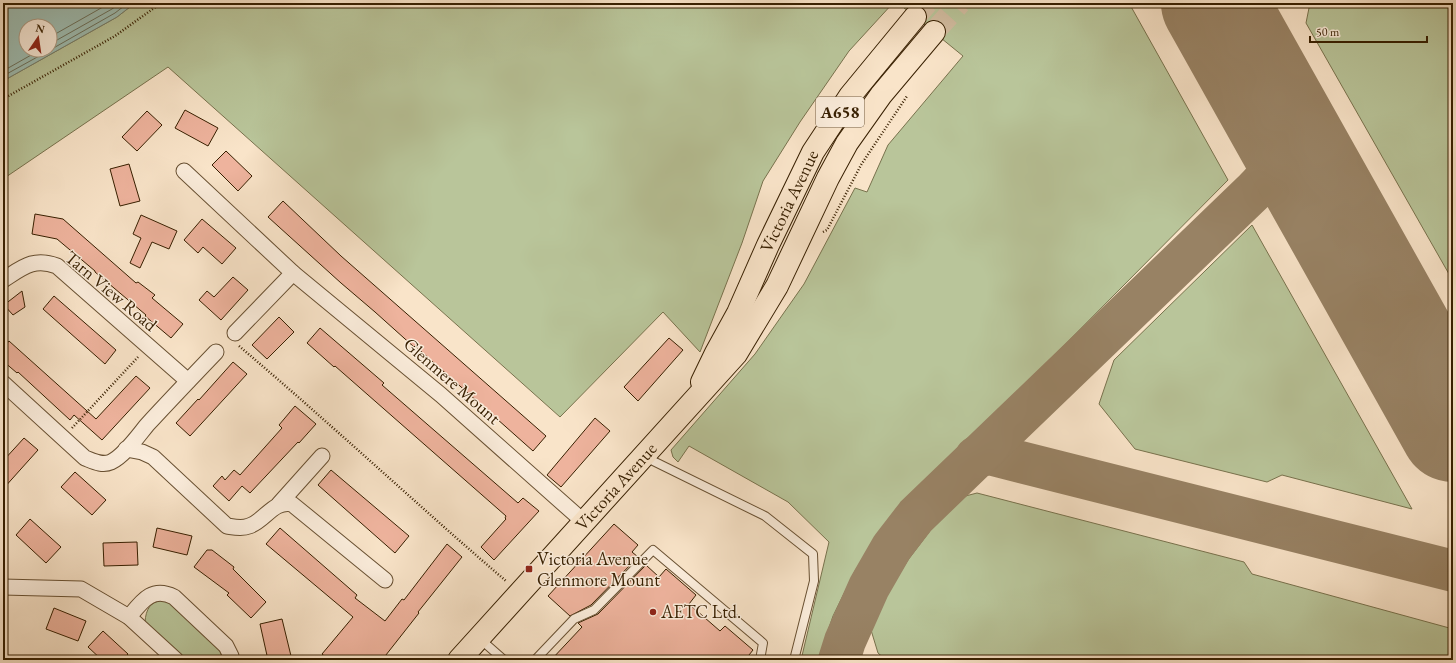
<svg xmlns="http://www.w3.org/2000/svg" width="1456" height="663" font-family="'EB Garamond',serif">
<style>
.green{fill:#b9c59a;stroke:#78724d}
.water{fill:#9ebfb5;stroke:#757f6d;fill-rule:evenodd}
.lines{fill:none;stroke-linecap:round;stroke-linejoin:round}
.shore{stroke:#6a6f5a;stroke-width:1}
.taxiway{stroke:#988264;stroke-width:42}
.runway{stroke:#988264;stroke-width:106}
.building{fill:#eeb39d;stroke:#371f00}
.trunk-tunnel{stroke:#d2bda1;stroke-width:22;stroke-dasharray:22 11;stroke-linecap:butt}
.service-casing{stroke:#685032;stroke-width:10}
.minor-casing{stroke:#685032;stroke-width:17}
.trunk-casing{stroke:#371f00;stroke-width:24}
.path{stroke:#371f00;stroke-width:2.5;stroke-dasharray:1 2;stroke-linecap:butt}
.service{stroke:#fbeddc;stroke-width:8}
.minor{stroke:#fbeddc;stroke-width:15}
.trunk{stroke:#f9e4c9;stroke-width:22}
.poi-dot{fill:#8f2418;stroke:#fbeddc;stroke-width:1.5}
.labels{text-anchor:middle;stroke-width:3;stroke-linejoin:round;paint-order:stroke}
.shield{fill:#fbeddc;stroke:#725d42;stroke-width:1}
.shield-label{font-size:17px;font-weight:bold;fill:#371f00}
.street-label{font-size:18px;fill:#371f00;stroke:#fbeddc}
.poi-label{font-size:18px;fill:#371f00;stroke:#fbeddc;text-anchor:start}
</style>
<rect width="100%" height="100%" fill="#f9e4c9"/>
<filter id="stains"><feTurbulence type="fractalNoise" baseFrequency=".005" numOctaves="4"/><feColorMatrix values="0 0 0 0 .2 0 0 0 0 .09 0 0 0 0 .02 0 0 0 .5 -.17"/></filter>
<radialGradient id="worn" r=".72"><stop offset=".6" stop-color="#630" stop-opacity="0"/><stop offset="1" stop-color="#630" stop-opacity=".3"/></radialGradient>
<g class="green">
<polygon points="135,3 893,3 849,51 800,122 763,181 742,243 700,352 663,312 560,417 168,67 3,179 3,81 117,17"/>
<polygon points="898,3 1129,3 1228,180 909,502 856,569 833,616 818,660 801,660 829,542 788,502 689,446 678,462 673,457 671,450 755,354 804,284 855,188 867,192 888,145 963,56"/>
<polygon points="1310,3 1453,3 1453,281 1306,23"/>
<polygon points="1252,225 1412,509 1282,475 1267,482 1135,449 1099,404 1114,360"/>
<polygon points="977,493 1244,562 1252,574 1453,629 1453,660 886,660 878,653 871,630 880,605 908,560 954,499"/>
<path d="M163,600L171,602L219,648L223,660H183L145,622C146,609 150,602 163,600Z"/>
</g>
<path class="water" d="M3,3H135L117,17L3,81ZM26,26H50V50H26Z"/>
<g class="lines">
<g class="shore">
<polyline points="50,37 110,3"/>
<polyline points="50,44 112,9 120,3"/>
<polyline points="50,50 115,13 128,3"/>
<polyline points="3,71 40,50"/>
<polyline points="3,76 50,50"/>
</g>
<g class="taxiway">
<polyline points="1228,3 1226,15 1232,35"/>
<path d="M1267,95C1274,117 1288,146 1273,169C1268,176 1262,182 1257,188C1264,186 1273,182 1281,183C1310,183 1327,212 1344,232"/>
<polyline points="976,457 989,454 1453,571"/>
<polyline points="839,660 845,641 869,587 892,547 916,516 1257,188"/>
</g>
<polyline class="runway" points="1214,3 1453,429"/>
</g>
<g class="building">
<polygon points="185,110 218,128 208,146 175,128"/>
<polygon points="147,111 162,125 137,151 122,137"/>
<polygon points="226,151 252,176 238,191 212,165"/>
<polygon points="129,164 140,201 120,206 110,169"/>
<polygon points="283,201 341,256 546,436 533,451 415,346 414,347 375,312 341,283 268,217"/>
<polygon points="35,214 63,219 136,283 138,282 155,295 152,298 183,324 171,338 145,316 146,315 95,272 95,271 57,239 32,234"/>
<polygon points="141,215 177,231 169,249 152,242 140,268 130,263 141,238 133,234"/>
<polygon points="202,219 236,248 222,264 203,247 198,253 184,240"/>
<polygon points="233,277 248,290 221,320 199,300 207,291 214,297"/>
<polygon points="22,291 25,307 13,315 4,305"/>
<polygon points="54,296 116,350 105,364 43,309"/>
<polygon points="279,317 294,332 267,359 252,345"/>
<polygon points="320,328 384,383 382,385 518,503 523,498 539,511 494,560 481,547 506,519 505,518 506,516 335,366 334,367 307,343"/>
<polygon points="669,338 683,350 638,401 624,387"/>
<polygon points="9,341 96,419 136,376 150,388 102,440 74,415 70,420 18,372 17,373 3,361 3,348"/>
<polygon points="233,362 247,374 190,436 176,423 198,399 199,400"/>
<polygon points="295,406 316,424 299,443 298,442 250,493 242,486 229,501 213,486 222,476 225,480 234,470 240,475 282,428 279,425"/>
<polygon points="595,418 610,431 561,487 547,475"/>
<polygon points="24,438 38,450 3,489 3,461"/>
<polygon points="331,470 409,536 395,553 318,485"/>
<polygon points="75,472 106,500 92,515 61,487"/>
<polygon points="30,519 61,547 46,563 16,535"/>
<polygon points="614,524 638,545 632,552 638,557 591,605 570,616 548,596"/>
<polygon points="157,528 192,536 187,555 153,547"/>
<polygon points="280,528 357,595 355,598 385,621 402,599 404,600 447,544 462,557 418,612 419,613 382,660 329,660 322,654 353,617 266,544"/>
<polygon points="137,542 138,565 104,566 103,543"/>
<polygon points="207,550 212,550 234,567 233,569 266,602 251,618 227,595 229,593 194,567"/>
<polygon points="646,565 659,577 666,569 696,595 689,604 720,631 725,626 753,650 745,660 551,660 582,627 578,623 598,614"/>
<polygon points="54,608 86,621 78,641 46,629"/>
<polygon points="282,619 291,656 268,660 260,624"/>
<polygon points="103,631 128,654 123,660 102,660 88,647"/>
</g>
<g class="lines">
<g class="trunk-tunnel">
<polyline points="915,17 927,3"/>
<polyline points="934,32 960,3"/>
</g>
<g class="service-casing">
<g id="service">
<polyline points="645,457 765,516 813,554 814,581 794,660"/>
<polyline points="479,638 504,660"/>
<polyline points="535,660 574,619 594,610 653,550 763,643 760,660"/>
</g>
</g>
<g class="minor-casing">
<g id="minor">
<polyline points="184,171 293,273 441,395 584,522"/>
<path d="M3,280C22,268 33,257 57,266L188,381"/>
<polyline points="235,333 293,273"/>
<path d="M3,383L85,458C93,461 102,466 111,462C124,456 138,436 147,425C170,400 193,376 216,352"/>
<path d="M126,449L142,452L153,457L227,526C234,527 242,529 249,526C265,521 273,500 292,504L385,580"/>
<polyline points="279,504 322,456"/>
<polyline points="3,587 81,589 129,617 176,660"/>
<path d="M129,617C142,601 152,586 174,597L226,646L231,656V660"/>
</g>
</g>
<g class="trunk-casing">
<g id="trunk">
<path id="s1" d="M702,382L716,353L738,313L768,245L813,152L850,96L915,17"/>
<path id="s2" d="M459,660L736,354L777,286L828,178L847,143L881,95L934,32"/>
</g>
</g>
<g class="path">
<polyline points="3,99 115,36 161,3"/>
<polyline points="823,232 827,230 861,165 907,96"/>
<path d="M239,346C330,423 416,504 506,581"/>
<polyline points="72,428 138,357"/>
</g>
<use href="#service" class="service"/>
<use href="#minor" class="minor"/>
<use href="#trunk" class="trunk"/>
</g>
<g class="poi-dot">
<rect x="525" y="565" width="8" height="8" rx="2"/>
<circle cx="653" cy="612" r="4"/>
</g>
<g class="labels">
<rect class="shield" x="816" y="97" width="48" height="30" rx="3"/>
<g class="shield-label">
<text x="840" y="118">A658</text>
</g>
<g class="street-label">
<text dy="6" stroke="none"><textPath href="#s1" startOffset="201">Victoria Avenue</textPath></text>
<text transform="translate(111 291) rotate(40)" y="6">Tarn View Road</text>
<text transform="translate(452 381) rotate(41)" y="6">Glenmere Mount</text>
<text dy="6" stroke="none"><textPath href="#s2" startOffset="234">Victoria Avenue</textPath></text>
</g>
<g class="poi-label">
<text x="537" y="565">Victoria Avenue<tspan x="537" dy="21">Glenmore Mount</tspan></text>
<text x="661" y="618">AETC Ltd.</text>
</g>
</g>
<rect width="1456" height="663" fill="none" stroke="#f9e4c9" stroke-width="16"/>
<rect x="4" y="4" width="1448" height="655" fill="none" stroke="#371f00" stroke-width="2"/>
<rect x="8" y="8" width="1440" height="647" fill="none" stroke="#371f00"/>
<g transform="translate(38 38) rotate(13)"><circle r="19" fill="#fbeddc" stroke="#ad9b84"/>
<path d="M0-3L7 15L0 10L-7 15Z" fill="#8f2418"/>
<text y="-6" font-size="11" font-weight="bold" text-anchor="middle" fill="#371f00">N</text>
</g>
<path d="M1310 36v6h117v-6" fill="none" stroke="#371f00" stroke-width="2"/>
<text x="1316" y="36" font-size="12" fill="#371f00" stroke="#fbeddc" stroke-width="3" paint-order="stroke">50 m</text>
<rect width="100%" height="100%" filter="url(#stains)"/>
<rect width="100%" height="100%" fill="url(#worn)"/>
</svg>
